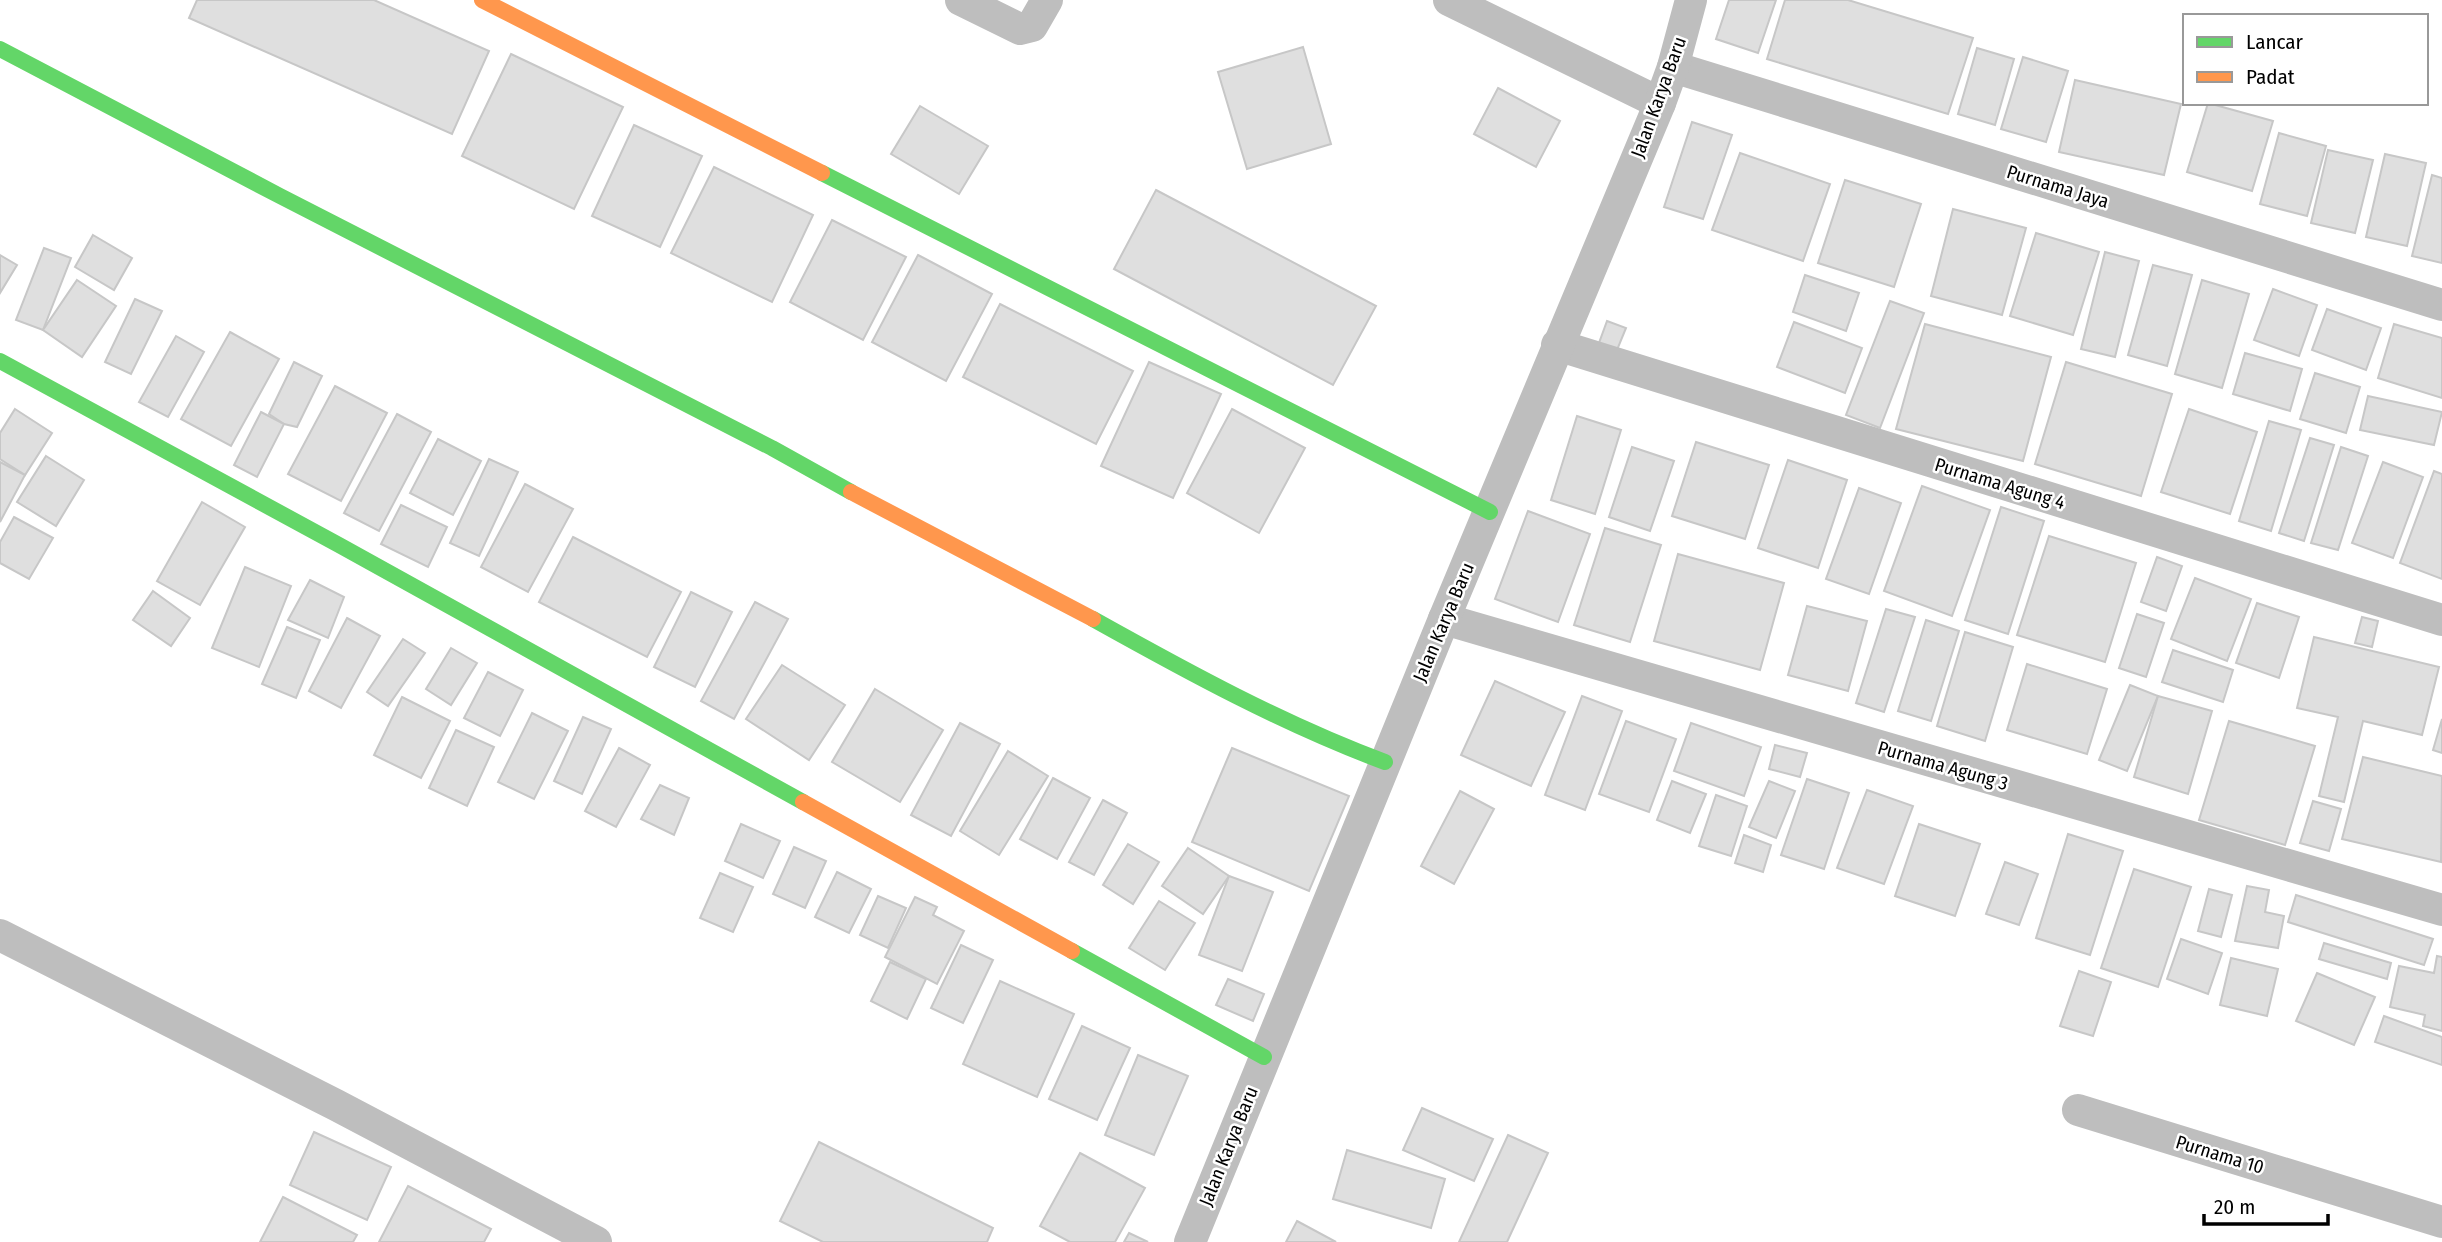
<svg xmlns="http://www.w3.org/2000/svg" width="2442" height="1242" font-family="'Fira Sans Condensed',sans-serif">
<style>
.building{fill:#dfdfdf;stroke:#c7c7c7;stroke-width:2}
.lines{fill:none;stroke-linecap:round;stroke-linejoin:round}
.street{stroke:#bebebe;stroke-width:32}
.fast{stroke:#63d668;stroke-width:16}
.slow{stroke:#ff974d;stroke-width:16}
.labels{text-anchor:middle;stroke-width:5;stroke-linejoin:round;paint-order:stroke}
.street-label{font-size:19px;fill:#000;stroke:#fff}
</style>
<rect width="100%" height="100%" fill="#fff"/>
<g class="building">
<polygon points="197,0 374,0 489,51 452,134 189,18"/>
<polygon points="1729,0 1776,0 1758,53 1716,39"/>
<polygon points="1785,0 1848,0 1973,38 1948,114 1767,59"/>
<polygon points="1303,47 1331,144 1247,169 1218,72"/>
<polygon points="1977,48 2014,59 1995,125 1958,114"/>
<polygon points="511,54 623,107 574,209 462,156"/>
<polygon points="2023,57 2068,71 2046,142 2001,129"/>
<polygon points="2075,80 2181,104 2164,175 2059,152"/>
<polygon points="1498,88 1560,121 1536,167 1474,134"/>
<polygon points="2208,103 2273,121 2252,191 2187,172"/>
<polygon points="920,106 988,146 959,194 891,154"/>
<polygon points="1692,122 1732,135 1703,219 1664,207"/>
<polygon points="634,125 702,156 660,247 592,216"/>
<polygon points="2279,133 2326,146 2307,216 2260,204"/>
<polygon points="2328,150 2373,160 2355,233 2311,223"/>
<polygon points="1740,153 1830,184 1803,261 1712,230"/>
<polygon points="2385,154 2426,163 2407,246 2366,237"/>
<polygon points="714,167 813,215 772,302 671,253"/>
<polygon points="2432,175 2442,178 2442,263 2412,256"/>
<polygon points="1845,180 1921,204 1894,287 1818,263"/>
<polygon points="1156,190 1376,306 1333,385 1114,269"/>
<polygon points="1953,209 2026,228 2002,315 1931,296"/>
<polygon points="832,220 906,257 863,340 790,302"/>
<polygon points="2036,233 2099,252 2073,335 2010,316"/>
<polygon points="93,235 132,258 114,290 75,267"/>
<polygon points="44,248 71,258 43,330 16,320"/>
<polygon points="2105,252 2139,261 2115,357 2081,349"/>
<polygon points="0,255 17,265 0,293"/>
<polygon points="918,255 992,294 946,381 872,342"/>
<polygon points="2153,265 2192,275 2167,366 2128,355"/>
<polygon points="1805,275 1859,293 1846,331 1793,312"/>
<polygon points="77,280 116,306 82,357 43,330"/>
<polygon points="2202,280 2249,294 2222,388 2175,374"/>
<polygon points="2273,289 2317,305 2299,356 2254,340"/>
<polygon points="135,299 162,311 131,374 105,362"/>
<polygon points="1890,301 1924,313 1880,428 1846,415"/>
<polygon points="1000,304 1133,371 1096,444 963,377"/>
<polygon points="2327,309 2381,328 2366,370 2312,350"/>
<polygon points="1607,321 1626,328 1617,350 1599,343"/>
<polygon points="1794,322 1862,348 1845,393 1777,367"/>
<polygon points="1925,324 2051,357 2023,461 1896,429"/>
<polygon points="2394,324 2442,338 2442,398 2378,378"/>
<polygon points="230,332 279,359 231,446 181,419"/>
<polygon points="176,336 204,352 168,417 139,402"/>
<polygon points="2245,353 2302,369 2290,411 2233,394"/>
<polygon points="294,362 322,376 297,427 284,424 269,414"/>
<polygon points="1149,362 1221,394 1173,498 1101,466"/>
<polygon points="2066,362 2172,394 2141,496 2035,464"/>
<polygon points="2315,373 2360,387 2346,433 2300,419"/>
<polygon points="335,386 387,413 341,501 288,474"/>
<polygon points="2368,396 2442,412 2434,445 2360,430"/>
<polygon points="15,409 52,433 25,475 0,459 0,433"/>
<polygon points="1232,409 1305,448 1259,533 1187,493"/>
<polygon points="2189,409 2257,432 2230,514 2161,492"/>
<polygon points="261,412 284,424 257,477 234,465"/>
<polygon points="397,414 431,432 379,531 344,513"/>
<polygon points="1577,416 1621,430 1595,514 1551,500"/>
<polygon points="2269,421 2301,430 2271,531 2239,521"/>
<polygon points="2310,438 2334,445 2304,541 2279,533"/>
<polygon points="438,439 481,461 453,515 410,493"/>
<polygon points="1696,442 1769,465 1745,539 1672,516"/>
<polygon points="1632,447 1674,461 1650,531 1609,517"/>
<polygon points="2341,447 2368,456 2338,550 2311,543"/>
<polygon points="46,456 84,480 56,526 17,502"/>
<polygon points="489,459 518,472 479,556 450,543"/>
<polygon points="1788,460 1847,480 1818,568 1758,548"/>
<polygon points="0,462 25,475 0,522"/>
<polygon points="2383,462 2423,477 2393,558 2352,543"/>
<polygon points="2434,471 2442,474 2442,579 2400,563"/>
<polygon points="525,484 573,509 528,592 481,567"/>
<polygon points="1922,486 1990,510 1952,616 1884,591"/>
<polygon points="1859,488 1901,503 1869,594 1826,579"/>
<polygon points="202,502 245,527 200,605 157,581"/>
<polygon points="401,505 447,527 428,567 381,544"/>
<polygon points="2001,507 2044,521 2008,634 1965,620"/>
<polygon points="1528,511 1590,534 1558,622 1495,599"/>
<polygon points="14,517 53,538 29,579 0,563 0,542"/>
<polygon points="1605,528 1661,545 1630,642 1574,625"/>
<polygon points="2049,536 2136,563 2105,662 2017,635"/>
<polygon points="573,537 681,592 647,657 539,602"/>
<polygon points="1678,554 1784,583 1760,670 1654,641"/>
<polygon points="2157,557 2182,566 2166,611 2141,602"/>
<polygon points="245,567 291,586 259,667 212,648"/>
<polygon points="2195,578 2251,599 2227,661 2171,639"/>
<polygon points="310,580 344,597 328,638 288,620"/>
<polygon points="153,591 190,618 171,646 133,620"/>
<polygon points="691,592 732,612 695,687 654,667"/>
<polygon points="755,602 788,619 734,719 701,701"/>
<polygon points="2257,603 2299,617 2279,678 2236,663"/>
<polygon points="1807,606 1867,621 1848,691 1788,675"/>
<polygon points="1886,609 1915,617 1884,712 1856,703"/>
<polygon points="2137,614 2164,623 2146,677 2119,668"/>
<polygon points="2362,617 2378,621 2372,647 2355,643"/>
<polygon points="347,618 380,636 341,708 309,691"/>
<polygon points="1926,620 1959,631 1931,721 1898,711"/>
<polygon points="287,627 320,640 296,698 262,684"/>
<polygon points="1965,632 2013,647 1985,741 1937,726"/>
<polygon points="2314,637 2439,667 2422,735 2363,721 2344,802 2319,796 2338,717 2297,708"/>
<polygon points="403,639 425,653 388,706 367,692"/>
<polygon points="451,648 477,663 451,705 426,689"/>
<polygon points="2173,650 2233,670 2223,702 2162,682"/>
<polygon points="2027,664 2107,689 2087,754 2007,730"/>
<polygon points="782,665 845,705 809,760 746,719"/>
<polygon points="488,672 523,690 500,736 464,718"/>
<polygon points="1495,681 1565,712 1531,786 1461,755"/>
<polygon points="2130,685 2158,696 2127,771 2099,760"/>
<polygon points="875,689 943,730 900,802 832,762"/>
<polygon points="1582,696 1622,711 1585,810 1545,795"/>
<polygon points="2158,696 2212,711 2188,794 2134,777"/>
<polygon points="402,697 450,721 421,778 374,755"/>
<polygon points="532,713 568,731 534,799 498,782"/>
<polygon points="583,717 611,729 582,794 554,781"/>
<polygon points="2442,719 2442,753 2433,750"/>
<polygon points="1626,721 1676,739 1649,812 1599,794"/>
<polygon points="2229,721 2315,746 2285,845 2199,820"/>
<polygon points="960,723 1000,744 951,836 911,815"/>
<polygon points="1691,723 1761,747 1744,796 1674,771"/>
<polygon points="456,730 494,747 467,806 429,788"/>
<polygon points="1775,745 1807,753 1800,777 1769,769"/>
<polygon points="619,748 650,765 616,827 585,811"/>
<polygon points="1232,748 1349,796 1309,891 1192,842"/>
<polygon points="1008,751 1048,776 999,855 960,831"/>
<polygon points="2363,757 2442,776 2441,862 2342,839"/>
<polygon points="1053,778 1090,798 1057,859 1020,839"/>
<polygon points="1807,779 1849,793 1824,869 1781,855"/>
<polygon points="1672,781 1706,794 1690,833 1657,820"/>
<polygon points="1769,781 1795,791 1776,838 1749,827"/>
<polygon points="660,785 689,798 674,835 641,819"/>
<polygon points="1867,790 1913,806 1884,884 1837,868"/>
<polygon points="1460,791 1494,809 1454,884 1421,866"/>
<polygon points="1716,795 1747,806 1731,856 1699,846"/>
<polygon points="1103,800 1127,813 1094,875 1069,862"/>
<polygon points="2313,801 2341,809 2329,851 2300,843"/>
<polygon points="741,824 780,841 763,878 725,861"/>
<polygon points="1919,824 1980,844 1955,916 1895,896"/>
<polygon points="2068,834 2123,851 2090,955 2036,938"/>
<polygon points="1744,835 1771,845 1763,872 1735,863"/>
<polygon points="1128,844 1159,862 1133,904 1103,885"/>
<polygon points="794,847 826,861 805,908 773,894"/>
<polygon points="1188,848 1229,876 1203,914 1162,886"/>
<polygon points="2005,862 2038,874 2019,925 1986,914"/>
<polygon points="2134,869 2191,887 2158,987 2101,968"/>
<polygon points="837,872 871,889 849,933 815,917"/>
<polygon points="720,873 753,887 733,932 700,918"/>
<polygon points="1229,876 1273,892 1242,971 1199,955"/>
<polygon points="2247,886 2269,890 2265,912 2284,916 2278,948 2235,941"/>
<polygon points="2209,889 2232,895 2221,937 2198,931"/>
<polygon points="2296,895 2433,939 2424,965 2288,922"/>
<polygon points="878,896 906,908 888,948 860,935"/>
<polygon points="915,897 937,907 933,915 964,931 937,984 885,957"/>
<polygon points="1159,901 1195,923 1165,970 1129,948"/>
<polygon points="2181,939 2222,953 2208,994 2167,979"/>
<polygon points="2324,943 2391,963 2387,979 2319,959"/>
<polygon points="961,945 993,960 963,1023 931,1008"/>
<polygon points="2437,956 2442,957 2442,1031 2423,1026 2425,1015 2390,1007 2399,966 2434,973"/>
<polygon points="2231,958 2278,969 2267,1016 2220,1005"/>
<polygon points="890,962 926,979 907,1019 871,1001"/>
<polygon points="2079,971 2111,982 2093,1036 2060,1026"/>
<polygon points="2317,973 2375,997 2354,1045 2296,1021"/>
<polygon points="1228,979 1264,994 1253,1021 1216,1005"/>
<polygon points="1000,981 1074,1014 1037,1097 963,1064"/>
<polygon points="2384,1016 2442,1037 2442,1065 2375,1042"/>
<polygon points="1082,1026 1130,1048 1097,1120 1049,1099"/>
<polygon points="1138,1055 1188,1076 1154,1155 1105,1135"/>
<polygon points="1422,1108 1493,1139 1474,1181 1403,1150"/>
<polygon points="314,1132 391,1167 367,1220 290,1185"/>
<polygon points="1508,1135 1548,1153 1507,1242 1459,1242"/>
<polygon points="819,1142 993,1228 987,1242 823,1242 780,1221"/>
<polygon points="1347,1150 1445,1179 1431,1228 1333,1199"/>
<polygon points="1080,1153 1145,1188 1115,1242 1070,1242 1040,1226"/>
<polygon points="408,1186 491,1229 484,1242 379,1242"/>
<polygon points="283,1197 357,1235 353,1242 260,1242"/>
<polygon points="1297,1221 1336,1242 1286,1242"/>
<polygon points="1129,1233 1148,1242 1124,1242"/>
</g>
<g class="lines">
<g class="street">
<polyline points="961,0 1020,29 1032,26 1047,0"/>
<polyline points="1449,0 1660,103"/>
<polyline points="1673,67 2442,305"/>
<polyline points="1557,345 2442,620"/>
<polyline points="1444,619 2442,910"/>
<polyline points="0,935 336,1105 596,1242"/>
<polyline points="2078,1110 2442,1222"/>
<polyline points="1190,1242 1444,619 1660,103 1673,67 1691,0"/>
</g>
<g class="fast">
<polyline points="0,49 280,196 772,448 851,492"/>
<polyline points="822,173 1490,512"/>
<polyline points="0,361 339,545 803,802"/>
<path d="M1093,619C1188,672 1283,724 1385,762"/>
<polyline points="1072,951 1264,1057"/>
</g>
<g class="slow">
<polyline points="482,0 822,173"/>
<polyline points="851,492 1093,619"/>
<polyline points="803,802 1072,951"/>
</g>
</g>
<g class="labels">
<g class="street-label">
<text transform="translate(1658 97) rotate(-70)" y="7">Jalan Karya Baru</text>
<text transform="translate(2058 186) rotate(17)" y="7">Purnama Jaya</text>
<text transform="translate(2000 483) rotate(17)" y="7">Purnama Agung 4</text>
<text transform="translate(1443 622) rotate(-67)" y="7">Jalan Karya Baru</text>
<text transform="translate(1943 765) rotate(16)" y="7">Purnama Agung 3</text>
<text transform="translate(1228 1146) rotate(-68)" y="7">Jalan Karya Baru</text>
<text transform="translate(2220 1154) rotate(17)" y="7">Purnama 10</text>
</g>
</g>
<rect x="2183" y="14" width="245" height="91" fill="#ffffff" stroke="#999999" stroke-width="2"/>
<rect x="2197" y="37" width="35" height="10" fill="#63d668" stroke="#999999" stroke-width="2"/>
<text x="2246" y="49" font-size="21" fill="#000000">Lancar</text>
<rect x="2197" y="72" width="35" height="10" fill="#ff974d" stroke="#999999" stroke-width="2"/>
<text x="2246" y="84" font-size="21" fill="#000000">Padat</text>
<path d="M2204 1214v10h124v-10" fill="none" stroke="#000000" stroke-width="3.5"/>
<text x="2214" y="1214" font-size="21" fill="#000000" stroke="#ffffff" stroke-width="5" paint-order="stroke">20 m</text>
</svg>
